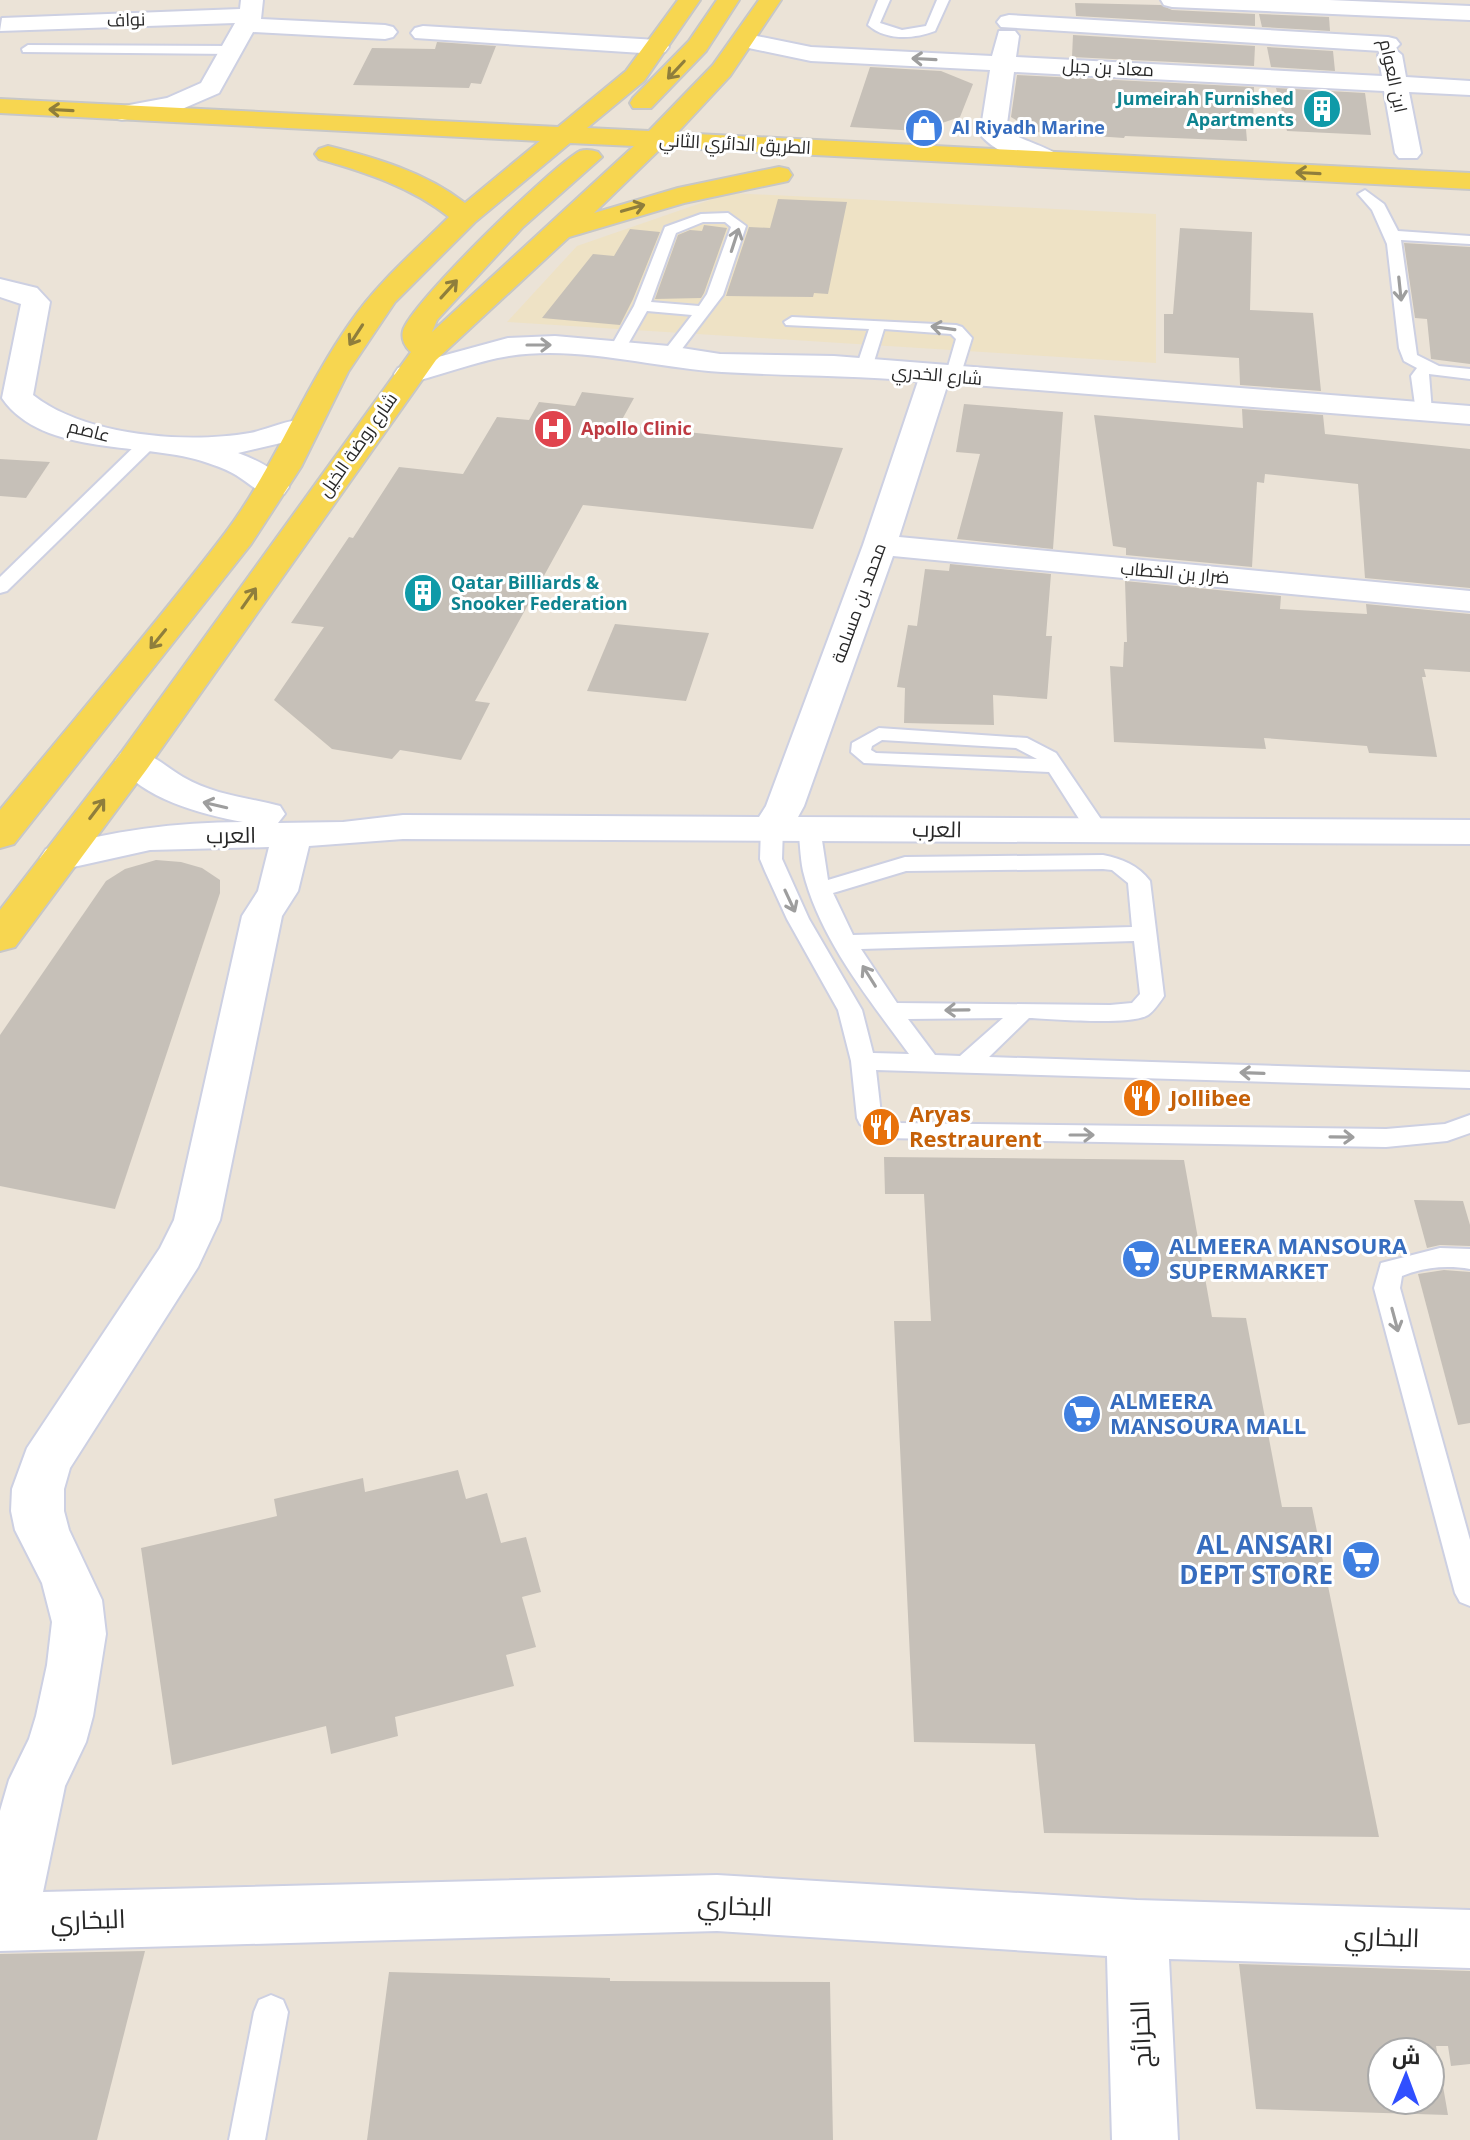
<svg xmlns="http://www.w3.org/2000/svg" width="1470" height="2140" font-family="'Open Sans',Cairo,sans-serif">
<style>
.education{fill:#eee2c5}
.building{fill:#c6c0b8;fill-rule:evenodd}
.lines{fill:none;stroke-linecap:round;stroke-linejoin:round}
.service-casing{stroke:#cdd0e2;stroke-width:4}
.minor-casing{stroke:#cdd0e2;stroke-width:4}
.primary-casing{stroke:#c7c7c7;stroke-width:4}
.service{fill:#fff;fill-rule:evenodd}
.minor{fill:#fff;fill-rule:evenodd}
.primary{fill:#f7d650;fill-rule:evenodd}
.oneway{stroke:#9e9e9e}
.oneway2{stroke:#8f7e3c}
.labels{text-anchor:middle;stroke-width:6;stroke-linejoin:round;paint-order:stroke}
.far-street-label{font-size:18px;fill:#272727;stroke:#fff}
.far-culture-label{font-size:18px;font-weight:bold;fill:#0d838f;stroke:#fff;text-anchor:end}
.far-shop-label{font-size:18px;font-weight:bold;fill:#366cbe;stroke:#fff;text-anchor:start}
.far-health-label{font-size:18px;font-weight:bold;fill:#be3a42;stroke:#fff;text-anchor:start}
.street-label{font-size:22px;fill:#272727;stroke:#fff}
.food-label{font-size:22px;font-weight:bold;fill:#c56008;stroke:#fff;text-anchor:start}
.shop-label{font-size:22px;font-weight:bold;fill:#366cbe;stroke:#fff;text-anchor:start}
.near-shop-label{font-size:26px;font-weight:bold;fill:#366cbe;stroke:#fff;text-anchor:end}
.near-street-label{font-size:26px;fill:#272727;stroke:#fff}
</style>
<rect width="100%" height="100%" fill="#ebe3d7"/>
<polygon class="education" points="730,193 1156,214 1156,363 507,322 577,246"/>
<g class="building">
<polygon points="1075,3 1161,5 1172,10 1255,14 1255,26 1076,16"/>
<polygon points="1259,14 1329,17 1330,31 1262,27"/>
<polygon points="1073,35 1255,46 1254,66 1072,57"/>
<polygon points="437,42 496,46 481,84 471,83 469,88 353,85 372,48 435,49"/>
<polygon points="1267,47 1333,51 1335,71 1271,67"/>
<polygon points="870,67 941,71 973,84 960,117 918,131 850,127"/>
<polygon points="1017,75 1254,87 1253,129 1246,129 1247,141 1125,136 1124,138 1036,132 1011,117"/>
<polygon points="1276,88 1365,93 1371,135 1287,131"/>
<polygon points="778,199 847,202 828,294 814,293 813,297 726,296 749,227 770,228"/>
<polygon points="704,225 727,228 704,293 701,298 655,299 678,235 690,230 702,231"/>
<polygon points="1180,228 1252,232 1250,310 1313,313 1321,391 1240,385 1239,358 1164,353 1164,314 1173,314"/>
<polygon points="630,229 660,232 633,299 620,325 542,318 593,254 614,256"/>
<polygon points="1404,243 1470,247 1470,364 1431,359 1427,319 1415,318"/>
<polygon points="582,392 634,398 619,425 843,448 813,529 583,505 475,701 490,703 461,760 400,750 392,759 332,749 274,700 324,627 291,623 349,537 353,538 399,467 463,474 497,417 529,420 539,402 575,406"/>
<polygon points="964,404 1063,412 1053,549 957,539 980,454 956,452"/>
<polygon points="1242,409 1323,415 1325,434 1470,449 1470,588 1365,578 1358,484 1265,474 1264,483 1257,482 1252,567 1126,555 1126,548 1113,546 1094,415 1243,428"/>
<polygon points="0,459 50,462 26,498 0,496"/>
<polygon points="950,564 1051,574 1046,636 1052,636 1047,699 993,695 994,725 904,723 905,688 897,687 908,625 917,626 925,569 949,571"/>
<polygon points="1125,581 1281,596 1280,609 1367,614 1366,604 1470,614 1470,672 1424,669 1426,677 1422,677 1437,757 1369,753 1367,746 1264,738 1266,749 1114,742 1110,666 1123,667 1124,642 1127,642"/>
<polygon points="615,624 709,633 686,701 587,691"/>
<polygon points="156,860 181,862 202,868 220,880 220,893 115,1209 0,1186 0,1035 106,881 125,869"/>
<polygon points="884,1157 1184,1160 1212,1317 1246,1318 1282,1507 1312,1507 1379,1837 1044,1833 1035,1744 914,1742 894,1321 931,1321 924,1194 885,1194"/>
<polygon points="1414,1200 1463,1201 1470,1225 1470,1246 1440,1245 1427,1248"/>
<polygon points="1444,1270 1470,1272 1470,1423 1458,1425 1418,1274"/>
<polygon points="458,1470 466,1499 487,1493 501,1543 526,1537 541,1592 522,1597 536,1647 506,1655 514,1686 395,1717 398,1736 331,1754 326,1726 172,1765 141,1548 277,1516 274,1499 363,1478 365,1492"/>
<polygon points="145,1951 97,2140 0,2140 0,1954"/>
<path d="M1239,1964L1470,1971V2064L1451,2066L1448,2046H1436L1448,2115L1256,2109ZM1382,2052H1430V2100H1382Z"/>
<polygon points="389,1972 610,1978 610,1981 830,1982 833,2140 367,2140"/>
</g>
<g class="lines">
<g class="service-casing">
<g id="service">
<path d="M878,0H890L880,23L902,30L926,26L937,0H949L935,31C914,39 886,41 868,25Z"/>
<polygon points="28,45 232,46 238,50 232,54 23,52 22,49"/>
<polygon points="1365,190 1384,204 1398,231 1470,236 1470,244 1401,240 1417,355 1439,366 1470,369 1470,379 1429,374 1432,412 1430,416 1424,417 1416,412 1411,376 1417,368 1404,361 1399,348 1387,244 1372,210 1358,194"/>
<path d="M728,213L746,226L723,295L675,358H663L661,355L692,315L647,311L623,353H611L609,350L634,306L665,227L701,214ZM703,222H725L731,227L707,294L699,306L651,302L676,233Z"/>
<polygon points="792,317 956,325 962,327 972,338 959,380 947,380 945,377 956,339 951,334 884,329 872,368 864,373 856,368 869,329 786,325 784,322"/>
<polygon points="148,438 154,439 157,443 154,447 7,591 0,593 0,577 142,439"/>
<path d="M879,728L1027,738L1056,753L1109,831L1098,838L1090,836L1049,772L864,763L851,752L852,743ZM882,740L1016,748L1037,759L876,753L871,750L872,746Z"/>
<path d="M772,821L783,827L782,859L809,919L862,1010L873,1053L909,1054C869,999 819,938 803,871C800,856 800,841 798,827L801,822L809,821L820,827L828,880L905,857L1103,855C1122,859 1138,865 1150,881L1164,996C1160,1002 1154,1011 1148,1015C1130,1026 1053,1019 1029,1018L989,1057L1470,1072V1088L876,1070L881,1114L897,1123L1386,1129L1445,1124L1470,1115V1133L1447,1141L1386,1147L883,1138L860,1124L857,1118L851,1061L838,1010L787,919L765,871L760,859L761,827ZM1103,869L1112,870L1128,883L1132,927L853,935L833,893L906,871ZM1134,941L1140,994L1132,1003L1110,1005L897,1003L861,949ZM1003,1018L960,1056L935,1055L908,1019Z"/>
<path d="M1440,1248L1470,1249V1269C1447,1265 1424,1267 1402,1276L1400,1288L1470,1540V1606L1460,1602L1455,1593L1374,1288L1381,1263Z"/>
<polygon points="271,1995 283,2000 288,2012 265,2140 229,2140 254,2012 259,2000"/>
</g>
</g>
<g class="minor-casing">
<g id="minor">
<polygon points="241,0 263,0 261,19 385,25 393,27 397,32 393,37 385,39 253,32 219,93 182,109 122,120 113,118 110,113 113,108 167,98 201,83 235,23 0,31 2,18 240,9"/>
<polygon points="1161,0 1329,0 1470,6 1470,20 1172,7 1164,5"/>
<path d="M1009,15L1388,37L1396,39L1400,44L1395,49L1402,55L1406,77L1470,81V95L1409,92L1421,153L1417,158H1399L1395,153L1384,91L1014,72L1006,131C1019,139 1056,150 1062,158L1058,163C1036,169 994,153 980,134L990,70L811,61L739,46L735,41L739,36L747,34L811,47L992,56L999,31H1015L1019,36L1016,57L1382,76L1378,55L1381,51L1001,27L997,22L1001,17Z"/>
<polygon points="423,26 657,40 665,42 669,47 665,52 657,54 415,38 411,33 415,28"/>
<path d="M0,279L37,288L50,302L33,395C85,436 186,444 250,433C271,429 293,416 315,421L320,428L315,435L238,453C257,460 278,470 289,487L284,494C262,499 254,486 236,475C228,470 217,466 208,463C147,441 43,458 2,398L21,304L0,297Z"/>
<path d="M555,336L669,346L720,354L834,356L1470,406V424L948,383L899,537L1470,591V611L893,556L804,806L798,817L1470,820V844L403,839L309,846L298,891L282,916L220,1220L198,1267L70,1468L64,1489V1511L69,1530L102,1600L106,1634L93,1716L86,1742L65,1786L43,1892L717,1875L1137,1900L1470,1910V1968L1169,1959L1178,2140H1112L1107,1956L717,1931L0,1951V1811L9,1780L29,1739L36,1716L47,1665L52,1622L42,1583L15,1530L11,1511L12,1489L27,1448L160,1248L174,1220L242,916L258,891L269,847L150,850L60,870L46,867L40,858L46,849C112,831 175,822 243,822C200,814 142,799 115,761L121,753C147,746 161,764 183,777C214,795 245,797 280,806L285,814L278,823L343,822L403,815L759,817L766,806L863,545L918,381C853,375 788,376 722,372C653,368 580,345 509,356C476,361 442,375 409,383L398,380L394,374L398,368L508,338Z"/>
</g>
</g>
<g class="primary-casing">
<g id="primary">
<path d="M678,0H700L644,81L587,128L649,131L713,65L759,0H781L730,76L677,133L1470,173V189L662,147L594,213L678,188L779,167L788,169L792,175L788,181L684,203L569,237L436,360L147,769L15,947L0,951V910L121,753L411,352C405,347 401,339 403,331C409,305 553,165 580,151C586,149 592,150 598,152L602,157L523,227L437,320L432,332L634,146L570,143L475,222L395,302L348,372L301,467L251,544L14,844L0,848V810C75,718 154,627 226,532C275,466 303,390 350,323C377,283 415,251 449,217C411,187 365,172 319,159L315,154L319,149L328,146C376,158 425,172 465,203L540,141L0,113V99L558,127L626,71Z"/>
<polygon points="717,0 739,0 706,51 651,108 633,108 630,103 633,98 689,41"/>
</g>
</g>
<use href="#service" class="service"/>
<use href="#minor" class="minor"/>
<use href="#primary" class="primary"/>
</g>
<defs><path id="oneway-shaft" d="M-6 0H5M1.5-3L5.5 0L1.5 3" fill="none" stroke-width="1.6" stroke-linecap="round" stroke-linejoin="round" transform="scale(2)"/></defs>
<g class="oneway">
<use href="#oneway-shaft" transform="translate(924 59) rotate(-177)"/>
<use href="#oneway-shaft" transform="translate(735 240) rotate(-72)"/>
<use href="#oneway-shaft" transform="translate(1400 289) rotate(84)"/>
<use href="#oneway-shaft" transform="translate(943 328) rotate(-172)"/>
<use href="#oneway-shaft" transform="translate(539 345)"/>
<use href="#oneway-shaft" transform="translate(215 805) rotate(-167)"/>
<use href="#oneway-shaft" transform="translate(790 901) rotate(65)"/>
<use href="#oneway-shaft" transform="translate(869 976) rotate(-122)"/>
<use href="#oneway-shaft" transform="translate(957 1010) rotate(179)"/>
<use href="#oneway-shaft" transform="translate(1252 1073) rotate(-178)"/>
<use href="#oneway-shaft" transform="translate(1082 1135)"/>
<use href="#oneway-shaft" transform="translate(1342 1137) rotate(1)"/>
<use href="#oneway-shaft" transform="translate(1395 1320) rotate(75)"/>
</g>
<g class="oneway2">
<use href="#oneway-shaft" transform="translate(676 70) rotate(133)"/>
<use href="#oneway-shaft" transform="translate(61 110) rotate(-177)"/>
<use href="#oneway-shaft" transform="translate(1308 173) rotate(-177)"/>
<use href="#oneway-shaft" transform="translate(633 208) rotate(-16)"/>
<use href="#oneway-shaft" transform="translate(449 289) rotate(-48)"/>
<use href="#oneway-shaft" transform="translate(356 335) rotate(123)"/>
<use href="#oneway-shaft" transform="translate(249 598) rotate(-55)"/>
<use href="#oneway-shaft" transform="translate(158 639) rotate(129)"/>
<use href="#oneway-shaft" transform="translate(97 809) rotate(-53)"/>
</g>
<defs>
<g id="building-disc" transform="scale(2)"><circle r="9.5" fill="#0f9aa8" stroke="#fff"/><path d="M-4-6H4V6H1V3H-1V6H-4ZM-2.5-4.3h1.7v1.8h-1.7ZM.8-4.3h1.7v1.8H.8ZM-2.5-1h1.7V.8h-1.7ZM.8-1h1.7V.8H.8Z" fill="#fff"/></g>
<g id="shop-disc" transform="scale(2)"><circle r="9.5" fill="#3f7fe0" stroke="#fff"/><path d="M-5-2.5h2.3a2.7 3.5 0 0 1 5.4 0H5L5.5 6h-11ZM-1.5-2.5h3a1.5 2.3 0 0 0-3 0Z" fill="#fff"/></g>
<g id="hospital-disc" transform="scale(2)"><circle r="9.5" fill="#e0444e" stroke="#fff"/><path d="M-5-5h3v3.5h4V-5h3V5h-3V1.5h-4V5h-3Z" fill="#fff"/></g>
<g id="restaurant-disc" transform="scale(2)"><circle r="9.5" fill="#e8710a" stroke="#fff"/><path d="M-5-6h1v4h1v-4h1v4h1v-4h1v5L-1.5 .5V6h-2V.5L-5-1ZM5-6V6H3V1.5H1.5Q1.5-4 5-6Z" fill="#fff"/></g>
<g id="supermarket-disc" transform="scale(2)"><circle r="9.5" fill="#3f7fe0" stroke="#fff"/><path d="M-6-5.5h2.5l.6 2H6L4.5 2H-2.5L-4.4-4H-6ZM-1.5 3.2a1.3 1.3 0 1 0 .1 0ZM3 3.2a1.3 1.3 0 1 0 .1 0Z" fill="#fff"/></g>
</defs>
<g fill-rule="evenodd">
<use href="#building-disc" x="1322" y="109"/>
<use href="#shop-disc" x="924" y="128"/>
<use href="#hospital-disc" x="553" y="429"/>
<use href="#building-disc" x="423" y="593"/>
<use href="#restaurant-disc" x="1142" y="1098"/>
<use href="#restaurant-disc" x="881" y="1127"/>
<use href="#supermarket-disc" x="1141" y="1259"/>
<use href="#supermarket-disc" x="1082" y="1414"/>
<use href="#supermarket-disc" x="1361" y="1560"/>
</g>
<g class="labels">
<g class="far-street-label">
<text transform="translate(126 20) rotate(-2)" y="6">نواف</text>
<text transform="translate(1108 68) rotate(3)" y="6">معاذ بن جبل</text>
<text transform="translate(1393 76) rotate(78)" y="6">ابن العوام</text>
<text transform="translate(735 144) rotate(3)" y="6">الطريق الدائري الثاني</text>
<text transform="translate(937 375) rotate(5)" y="6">شارع الخدري</text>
<text transform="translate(89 431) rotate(14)" y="6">عاصم</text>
<text transform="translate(358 445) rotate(-55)" y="6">شارع روضة الخيل</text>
<text transform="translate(1175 573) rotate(5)" y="6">ضرار بن الخطاب</text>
<text transform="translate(859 603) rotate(-70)" y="6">محمد بن مسلمة</text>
</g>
<g class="far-culture-label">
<text x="1294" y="105">Jumeirah Furnished<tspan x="1294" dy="21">Apartments</tspan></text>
<text x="451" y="589" text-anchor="start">Qatar Billiards &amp;<tspan x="451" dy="21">Snooker Federation</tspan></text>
</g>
<g class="far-shop-label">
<text x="952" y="134">Al Riyadh Marine</text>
</g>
<g class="far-health-label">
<text x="581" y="435">Apollo Clinic</text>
</g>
<g class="street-label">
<text transform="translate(937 829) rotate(1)" y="8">العرب</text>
<text transform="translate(231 835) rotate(-1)" y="8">العرب</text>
</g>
<g class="food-label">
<text x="1170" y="1106">Jollibee</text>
<text x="909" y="1122">Aryas<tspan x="909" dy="25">Restraurent</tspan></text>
</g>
<g class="shop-label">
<text x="1169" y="1254">ALMEERA MANSOURA<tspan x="1169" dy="25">SUPERMARKET</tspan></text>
<text x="1110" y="1409">ALMEERA<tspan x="1110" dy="25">MANSOURA MALL</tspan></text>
</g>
<g class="near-shop-label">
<text x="1333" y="1554">AL ANSARI<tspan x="1333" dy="30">DEPT STORE</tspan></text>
</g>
<g class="near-street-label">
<text transform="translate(735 1906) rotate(2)" y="9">البخاري</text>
<text transform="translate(88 1920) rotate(-2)" y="9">البخاري</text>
<text transform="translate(1382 1937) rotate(2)" y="9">البخاري</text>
<text transform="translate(1141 2034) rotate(-92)" y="9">الخرائج</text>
</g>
</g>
<g transform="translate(1406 2076) rotate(1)"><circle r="38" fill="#ffffff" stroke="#a9a9a9" stroke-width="2"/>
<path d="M0-6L14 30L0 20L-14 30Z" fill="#304fff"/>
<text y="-12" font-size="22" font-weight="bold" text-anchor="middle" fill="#272727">ش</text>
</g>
</svg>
